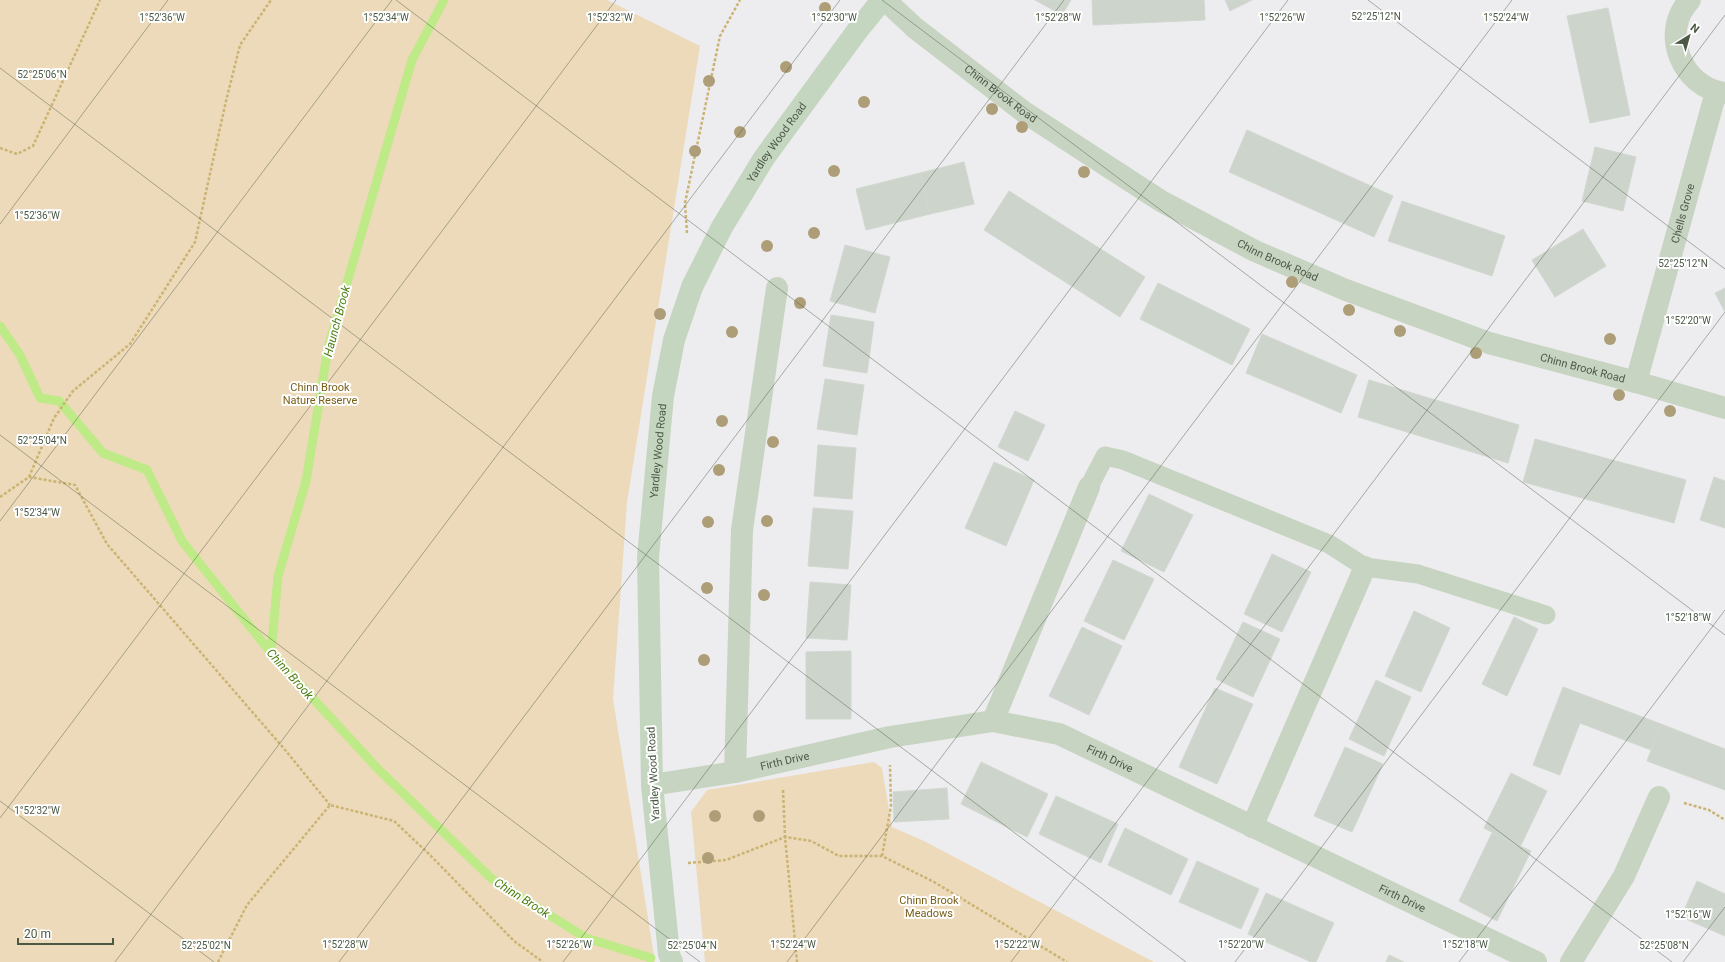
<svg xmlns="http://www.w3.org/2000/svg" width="1725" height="962" font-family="Roboto,sans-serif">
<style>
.green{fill:#eddaba}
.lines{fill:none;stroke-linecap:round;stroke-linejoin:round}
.stream{stroke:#beea87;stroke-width:9}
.building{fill:#cdd4cb;stroke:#d1d8d0}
.path{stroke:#cbb473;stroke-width:2.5;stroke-dasharray:3 2;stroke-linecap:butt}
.lane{stroke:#c8d4c2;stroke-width:19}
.street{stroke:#c8d4c2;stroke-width:22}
.secondary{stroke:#c4d6bf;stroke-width:22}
.tree{fill:#ad9e78}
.ticks{fill:none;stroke:#4b5945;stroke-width:1;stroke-opacity:0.45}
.labels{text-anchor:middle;stroke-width:4;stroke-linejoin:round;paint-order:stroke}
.street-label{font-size:11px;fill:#4b5945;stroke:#fff}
.park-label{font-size:11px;fill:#795f17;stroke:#fff}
.water-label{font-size:12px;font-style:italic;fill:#4c7f0f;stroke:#fff}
.ticks-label{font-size:10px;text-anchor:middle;fill:#4b5945;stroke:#fff;stroke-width:4;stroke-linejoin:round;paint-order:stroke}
</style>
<rect width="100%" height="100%" fill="#edecef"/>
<g class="green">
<polygon points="0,0 607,0 700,46 627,502 613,699 655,962 0,962"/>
<polygon points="874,762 882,768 892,827 924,841 1154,962 705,962 691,812 707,790"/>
</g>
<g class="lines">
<g class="stream">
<polyline points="0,326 20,355 40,398 59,401 103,453 147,470 182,541 271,653 378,769 492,879 586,938 651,958"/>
<polyline points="271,653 278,576 306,481 328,348 412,60 444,0"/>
</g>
</g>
<g class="building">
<polygon points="1035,0 1071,0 1062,15"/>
<polygon points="1092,0 1204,0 1205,20 1093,25"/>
<polygon points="1225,0 1252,0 1230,11"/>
<polygon points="1608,8 1630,115 1590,123 1567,16"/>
<polygon points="1247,130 1393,196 1374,237 1229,172"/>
<polygon points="1595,147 1636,157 1623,211 1582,201"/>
<polygon points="964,162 974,204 930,214 920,173"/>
<polygon points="920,173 930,214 866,230 856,189"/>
<polygon points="1009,191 1145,277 1120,317 984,230"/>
<polygon points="1402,201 1505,236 1492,276 1388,241"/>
<polygon points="1583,229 1606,266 1555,297 1532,260"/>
<polygon points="845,245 890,257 875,313 830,301"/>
<polygon points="1158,283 1250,329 1232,365 1140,319"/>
<polygon points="1725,288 1725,312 1715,293"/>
<polygon points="831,315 874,322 867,373 823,366"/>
<polygon points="1262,334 1357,375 1341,413 1246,373"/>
<polygon points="825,379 864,385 857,435 817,429"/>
<polygon points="1369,380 1519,425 1508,463 1358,417"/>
<polygon points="1015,411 1045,425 1028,461 998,447"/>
<polygon points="1535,439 1686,480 1674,523 1523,482"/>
<polygon points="818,445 856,448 852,499 814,496"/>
<polygon points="994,462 1034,480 1006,546 965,528"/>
<polygon points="1714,477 1725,481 1725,528 1700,520"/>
<polygon points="1149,494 1193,515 1164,572 1121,551"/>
<polygon points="813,508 853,511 848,569 808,566"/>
<polygon points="1272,554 1311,572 1282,632 1244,614"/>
<polygon points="1113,560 1154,579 1124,640 1084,621"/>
<polygon points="810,582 851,585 847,640 806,638"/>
<polygon points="1414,611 1450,628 1421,692 1385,676"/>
<polygon points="1514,617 1538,629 1507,696 1482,684"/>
<polygon points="1243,622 1280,639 1253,697 1216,679"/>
<polygon points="1082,627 1122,646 1089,715 1049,696"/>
<polygon points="851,651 851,719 806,719 806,652"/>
<polygon points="1376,680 1411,697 1384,756 1349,739"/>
<polygon points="1563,687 1661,724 1651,750 1580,723 1560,775 1533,765"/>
<polygon points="1215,688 1253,704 1217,784 1179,767"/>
<polygon points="1661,724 1725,749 1725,790 1647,761"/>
<polygon points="1345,747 1383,764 1352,832 1314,816"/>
<polygon points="981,762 1048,794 1027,837 961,804"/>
<polygon points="1511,773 1547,791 1520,847 1484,828"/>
<polygon points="947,788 949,819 894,822 893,792"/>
<polygon points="1056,796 1118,824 1101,863 1039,834"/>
<polygon points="1125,828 1188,859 1171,895 1108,865"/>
<polygon points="1492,833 1531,851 1497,921 1459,901"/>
<polygon points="1197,861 1259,889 1241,929 1179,902"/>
<polygon points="1697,881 1725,894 1725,936 1681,917"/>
<polygon points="1266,893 1334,923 1316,962 1311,962 1248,934"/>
<polygon points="1389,955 1404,962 1386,962"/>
</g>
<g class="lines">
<g class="path">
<polyline points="0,148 17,154 33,146 100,0"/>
<polyline points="687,233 685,203 720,36 740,0"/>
<polyline points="29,477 54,418 73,391 130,344 195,242 226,101 240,45 271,0"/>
<polyline points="0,497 29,477 75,485 107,544 286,751 330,805"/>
<polyline points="783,790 785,837 797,962"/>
<polyline points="1684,803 1709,810 1725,820"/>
<polyline points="882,856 891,806 890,765"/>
<polyline points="688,863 726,860 785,837 811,841 839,856 882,856 934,882 1067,962"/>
<polyline points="218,962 247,905 330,805 394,821 429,854 514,941 543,962"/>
</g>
<polyline class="lane" points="1089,487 1105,456 1123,460 1329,544 1365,567 1418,574 1546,615"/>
<g class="street">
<path id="s1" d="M885,0L915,28L1024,112L1161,201L1255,251L1346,290L1489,343L1636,382L1725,408"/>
<path d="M1690,0C1659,32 1682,88 1725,93"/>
<path id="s2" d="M1636,382L1716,92"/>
<polyline points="993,721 1089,487"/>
<polyline points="735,772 742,530 777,288"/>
<path id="s3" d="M652,785L735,772L890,737L993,721L1059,734L1536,962"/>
<polyline points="1252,827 1365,567"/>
<polyline points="1571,962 1624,876 1659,797"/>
</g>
<path class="secondary" id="s4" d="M672,962L669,954L652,785L648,557L663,396L674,340L692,287L722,227L764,158L857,31L882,0"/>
</g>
<g class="tree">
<circle cx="825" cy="8" r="6"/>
<circle cx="786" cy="67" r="6"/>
<circle cx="709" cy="81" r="6"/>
<circle cx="864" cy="102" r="6"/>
<circle cx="992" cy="109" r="6"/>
<circle cx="1022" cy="127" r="6"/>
<circle cx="740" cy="132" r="6"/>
<circle cx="695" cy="151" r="6"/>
<circle cx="834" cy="171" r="6"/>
<circle cx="1084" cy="172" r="6"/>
<circle cx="814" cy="233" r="6"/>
<circle cx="767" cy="246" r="6"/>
<circle cx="1292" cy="282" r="6"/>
<circle cx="800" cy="303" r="6"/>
<circle cx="1349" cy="310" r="6"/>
<circle cx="660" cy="314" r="6"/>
<circle cx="1400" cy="331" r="6"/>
<circle cx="732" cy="332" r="6"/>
<circle cx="1610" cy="339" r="6"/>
<circle cx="1476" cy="353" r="6"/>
<circle cx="1619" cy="395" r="6"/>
<circle cx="1670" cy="411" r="6"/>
<circle cx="722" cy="421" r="6"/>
<circle cx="773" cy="442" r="6"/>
<circle cx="719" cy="470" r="6"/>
<circle cx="767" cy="521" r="6"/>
<circle cx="708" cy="522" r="6"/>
<circle cx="707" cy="588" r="6"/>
<circle cx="764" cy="595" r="6"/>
<circle cx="704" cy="660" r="6"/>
<circle cx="715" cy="816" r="6"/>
<circle cx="759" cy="816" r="6"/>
<circle cx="708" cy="858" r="6"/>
</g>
<path class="ticks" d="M396,0L1672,962M882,0L1725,635M1368,0L1725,269M0,68L1186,962M0,224L168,0M0,435L700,962M0,521L392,0M0,801L214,962M0,818L616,0M115,962L840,0M339,962L1064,0M563,962L1288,0M787,962L1512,0M1011,962L1725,15M1235,962L1725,312M1459,962L1725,610M1683,962L1725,907"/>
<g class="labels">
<g class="street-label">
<text dy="4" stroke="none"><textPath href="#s1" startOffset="149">Chinn Brook Road</textPath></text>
<text dy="4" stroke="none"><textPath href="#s4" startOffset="849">Yardley Wood Road</textPath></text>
<text dy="4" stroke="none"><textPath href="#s2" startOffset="175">Chells Grove</textPath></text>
<text dy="4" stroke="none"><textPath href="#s1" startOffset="473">Chinn Brook Road</textPath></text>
<text dy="4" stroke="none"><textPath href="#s1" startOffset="797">Chinn Brook Road</textPath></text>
<text dy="4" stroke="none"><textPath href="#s4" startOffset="513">Yardley Wood Road</textPath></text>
<text dy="4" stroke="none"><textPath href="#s3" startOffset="471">Firth Drive</textPath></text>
<text dy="4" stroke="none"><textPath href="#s3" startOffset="135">Firth Drive</textPath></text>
<text transform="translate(653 774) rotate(-93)" y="4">Yardley Wood Road</text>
<text dy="4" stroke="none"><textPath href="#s3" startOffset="795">Firth Drive</textPath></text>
</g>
<g class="park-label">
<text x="320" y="391">Chinn Brook<tspan x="320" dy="13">Nature Reserve</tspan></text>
<text x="929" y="904">Chinn Brook<tspan x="929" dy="13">Meadows</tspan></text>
</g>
<g class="water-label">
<text transform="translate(337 321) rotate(-75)" y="4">Haunch Brook</text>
<text transform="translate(290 674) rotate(48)" y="4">Chinn Brook</text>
<text transform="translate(522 898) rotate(32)" y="4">Chinn Brook</text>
</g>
</g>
<g class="ticks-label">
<text x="1376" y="20">52°25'12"N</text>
<text x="162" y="21">1°52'36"W</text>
<text x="386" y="21">1°52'34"W</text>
<text x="610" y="21">1°52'32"W</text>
<text x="834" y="21">1°52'30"W</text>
<text x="1058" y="21">1°52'28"W</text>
<text x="1282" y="21">1°52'26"W</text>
<text x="1506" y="21">1°52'24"W</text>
<text x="42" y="78">52°25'06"N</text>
<text x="37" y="219">1°52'36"W</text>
<text x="1683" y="267">52°25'12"N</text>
<text x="1688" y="324">1°52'20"W</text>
<text x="42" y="444">52°25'04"N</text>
<text x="37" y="516">1°52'34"W</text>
<text x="1688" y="621">1°52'18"W</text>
<text x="37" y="814">1°52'32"W</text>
<text x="1688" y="918">1°52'16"W</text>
<text x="345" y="948">1°52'28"W</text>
<text x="569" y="948">1°52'26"W</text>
<text x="793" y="948">1°52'24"W</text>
<text x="1017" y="948">1°52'22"W</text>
<text x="1241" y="948">1°52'20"W</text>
<text x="1465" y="948">1°52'18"W</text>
<text x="206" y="949">52°25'02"N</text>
<text x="692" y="949">52°25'04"N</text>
<text x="1664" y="949">52°25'08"N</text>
</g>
<g transform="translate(1689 36) rotate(37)" stroke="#ffffff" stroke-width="3" paint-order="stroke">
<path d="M0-3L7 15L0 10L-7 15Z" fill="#4b5945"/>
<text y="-6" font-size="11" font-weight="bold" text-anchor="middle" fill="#4b5945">N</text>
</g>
<path d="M18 938v6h95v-6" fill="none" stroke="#4b5945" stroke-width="2"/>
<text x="24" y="938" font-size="12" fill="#4b5945" stroke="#ffffff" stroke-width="3" paint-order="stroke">20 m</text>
</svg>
